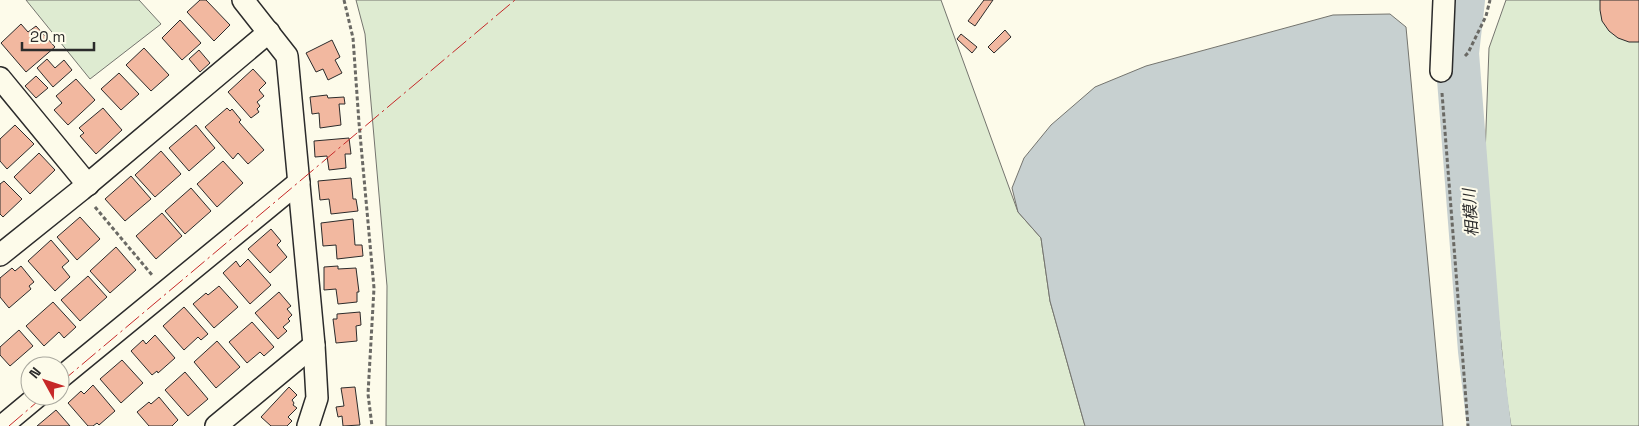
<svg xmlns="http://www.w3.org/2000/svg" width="1639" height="426" font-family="'Space Grotesk','Noto Sans JP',sans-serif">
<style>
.green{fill:#deebd1;stroke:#74746e}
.water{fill:#c7d0d0;stroke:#74746e}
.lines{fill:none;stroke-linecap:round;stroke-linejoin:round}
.river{stroke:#c7d0d0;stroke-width:44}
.building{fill:#f2b8a0;stroke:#2b2b2b}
.minor-casing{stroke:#2b2b2b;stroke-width:24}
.path{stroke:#6a6964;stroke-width:3;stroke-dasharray:4 2.5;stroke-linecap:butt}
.minor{stroke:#fdfbea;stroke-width:21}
.power{stroke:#c62828;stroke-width:1;stroke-dasharray:18 4 2.5 4;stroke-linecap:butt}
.labels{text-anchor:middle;stroke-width:4;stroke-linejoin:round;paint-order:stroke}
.water-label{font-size:16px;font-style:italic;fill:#2b2b2b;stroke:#fdfbea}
</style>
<rect width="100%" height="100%" fill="#fdfbea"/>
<g class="green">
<polygon points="26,0 139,0 161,24 90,79"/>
<polygon points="356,0 941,0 1018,212 1041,238 1050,301 1085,426 386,426 387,286 365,34"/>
<polygon points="1506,0 1639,0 1639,426 1511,426 1507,401 1484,182 1489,48"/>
</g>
<polygon class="water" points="1390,14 1406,27 1443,426 1085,426 1050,301 1041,238 1018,212 1012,188 1024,158 1051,125 1095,87 1146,66 1333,15"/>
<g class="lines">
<polyline class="river" points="1463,0 1457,53 1480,351 1489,426"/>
</g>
<g class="building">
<polygon points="200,0 206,0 230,25 214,41 187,12"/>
<polygon points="984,0 993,0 975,26 968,21"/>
<polygon points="1600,0 1639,0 1639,42 1629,42 1618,38 1609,31 1602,21 1600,10"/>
<polygon points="180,20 201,43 182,60 162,38"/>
<polygon points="21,24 28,32 36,26 55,47 26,72 1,43"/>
<polygon points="1005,30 1011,37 994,53 988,47"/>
<polygon points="961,34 977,47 972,53 957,39"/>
<polygon points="332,40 340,57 335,60 342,73 328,80 323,69 316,72 306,53"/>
<polygon points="144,48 169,75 151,91 126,65"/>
<polygon points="199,50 210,63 200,72 189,59"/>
<polygon points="47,59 55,68 64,60 72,70 53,87 37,68"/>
<polygon points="253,69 266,83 259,90 264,96 257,102 260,106 257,109 259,112 251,118 228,92"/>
<polygon points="119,73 139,94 121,110 101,89"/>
<polygon points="36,76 48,88 36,98 25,86"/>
<polygon points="76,79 95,100 68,125 54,110 62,103 56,96"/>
<polygon points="327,95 328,98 344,97 345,104 339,104 341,125 320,128 319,113 312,114 310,97"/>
<polygon points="103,108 122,130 96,154 80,136 84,133 79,128"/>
<polygon points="227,108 230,111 232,109 241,120 239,122 264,150 248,164 238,153 233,159 205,127"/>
<polygon points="15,125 34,144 7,169 0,161 0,139"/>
<polygon points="196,125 215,148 189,171 169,148"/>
<polygon points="349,138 351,154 345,154 346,168 329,170 327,156 315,157 314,141"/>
<polygon points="161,151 181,174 155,197 135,175"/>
<polygon points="39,153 55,170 30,194 14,177"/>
<polygon points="223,161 243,183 217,207 197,184"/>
<polygon points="131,176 151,199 125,221 105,199"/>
<polygon points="351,178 353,199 356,199 358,211 331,214 329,199 320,200 318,181"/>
<polygon points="4,181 22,199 3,217 0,214 0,184"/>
<polygon points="191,188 211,211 185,234 165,211"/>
<polygon points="162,213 182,236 156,259 136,236"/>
<polygon points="80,217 100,239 77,260 57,237"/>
<polygon points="353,219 355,245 362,245 363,256 337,259 336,245 323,246 321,223"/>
<polygon points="271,229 281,241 277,245 287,257 270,273 248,249"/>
<polygon points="51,240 69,261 62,267 70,277 55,291 28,261"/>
<polygon points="116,247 136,270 110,293 90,271"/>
<polygon points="248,259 271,285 250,304 223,273 236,261 240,267"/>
<polygon points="21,266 34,282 29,286 31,289 9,308 0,297 0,278 12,268 15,271"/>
<polygon points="338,266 338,269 356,268 359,292 357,292 357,302 338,304 336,289 324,290 324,267"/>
<polygon points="88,276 107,297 80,321 61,300"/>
<polygon points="219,286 238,307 214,328 193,304 206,293 208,295"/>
<polygon points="279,292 291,306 287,309 292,315 288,319 290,321 283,327 287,331 278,339 255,313"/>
<polygon points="53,302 76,327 64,338 59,332 44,346 26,326"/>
<polygon points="184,307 208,334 201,340 198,337 184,350 163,326"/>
<polygon points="360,312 361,325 356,326 357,341 336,343 333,319 337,319 337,314"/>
<polygon points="252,322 274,347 264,356 260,352 247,363 229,342"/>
<polygon points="19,330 33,346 10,366 0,355 0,347"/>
<polygon points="155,335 175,358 158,373 157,371 152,375 131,351 143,340 146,344"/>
<polygon points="217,341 240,367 216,388 194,362"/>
<polygon points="122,360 143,383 121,403 100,379"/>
<polygon points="185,372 208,399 188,416 165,390"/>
<polygon points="93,385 115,411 99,425 97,423 93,426 88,426 68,403 81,391 84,394"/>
<polygon points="289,387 297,395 292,400 294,403 293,405 297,408 288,417 292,421 287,426 271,426 261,417"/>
<polygon points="355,387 360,425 343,426 342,416 338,417 336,407 344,406 341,388"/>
<polygon points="159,397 178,420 172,426 149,426 137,412 149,402 151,404"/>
<polygon points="56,410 70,426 37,426"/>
</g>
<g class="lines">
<g class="minor-casing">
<g id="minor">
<polyline points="243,0 287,56 314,345 317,398 308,426"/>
<polyline points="1441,71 1444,0"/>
<polyline points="0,78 88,185"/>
<polyline points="0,255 81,190 269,32"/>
<polyline points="60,378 299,182"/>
<polyline points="2,426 38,396"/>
<polyline points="216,426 314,345"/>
</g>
</g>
<g class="path">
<polyline points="344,0 353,38 359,123 374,288 368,394 372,426"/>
<polyline points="1465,56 1468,53 1486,16 1490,0"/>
<polyline points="1442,93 1468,426"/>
<polyline points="95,207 152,275"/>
</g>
<use href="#minor" class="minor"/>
<g class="power">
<polyline points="60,383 515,0"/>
<polyline points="9,426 44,396"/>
</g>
</g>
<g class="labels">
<g class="water-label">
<text transform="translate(1470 213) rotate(-94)" y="6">相模川</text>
</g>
</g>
<g transform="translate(45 381) rotate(310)"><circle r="24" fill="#fdfbea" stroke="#a9a89e"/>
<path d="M0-4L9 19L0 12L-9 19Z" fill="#c62828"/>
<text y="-8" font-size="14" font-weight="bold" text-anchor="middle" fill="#2b2b2b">N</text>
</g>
<path d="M22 42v8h72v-8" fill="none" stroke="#2b2b2b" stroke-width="2.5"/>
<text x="30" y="42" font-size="15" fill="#2b2b2b" stroke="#fdfbea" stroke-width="4" paint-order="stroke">20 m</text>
</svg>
